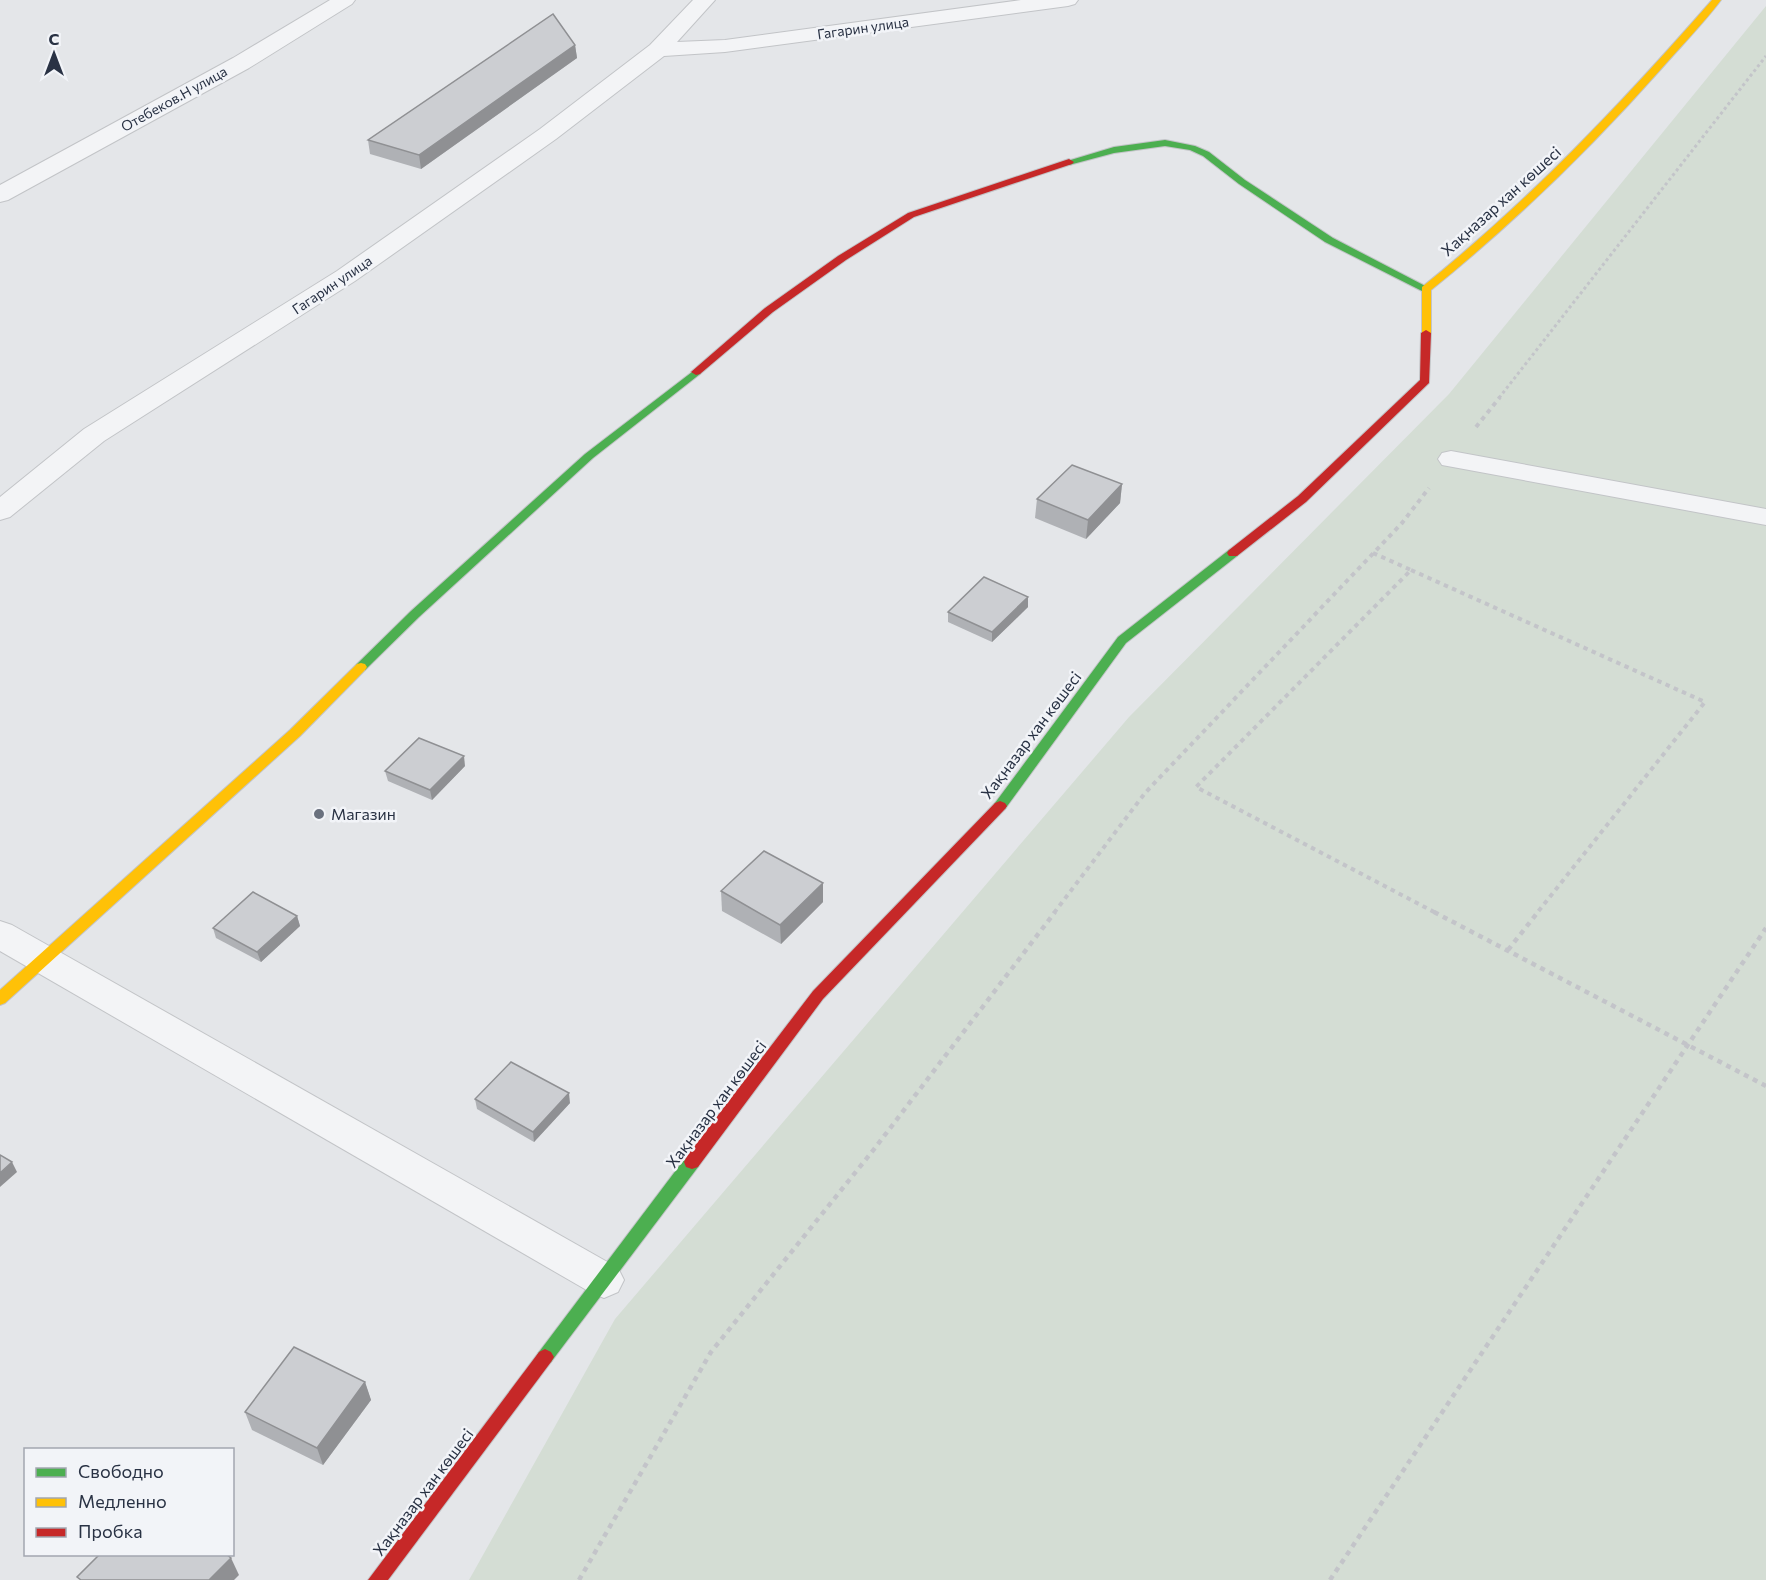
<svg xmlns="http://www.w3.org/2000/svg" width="1766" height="1580" font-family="Commissioner,sans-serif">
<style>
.green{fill:#d4ddd4}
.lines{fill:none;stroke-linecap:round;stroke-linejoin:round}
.lane-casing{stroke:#c2c4c7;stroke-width:2}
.street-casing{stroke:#c2c4c7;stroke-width:2}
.fast-casing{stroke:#c2c4c7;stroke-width:2}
.slow-casing{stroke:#c2c4c7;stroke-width:2}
.jam-casing{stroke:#c2c4c7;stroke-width:2}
.path-far2{stroke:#c3c4c9;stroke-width:3;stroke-dasharray:3 3;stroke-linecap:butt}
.path-far1{stroke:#c3c4c9;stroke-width:4;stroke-dasharray:4.5 4.5;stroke-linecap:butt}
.path{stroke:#c3c4c9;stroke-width:4.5;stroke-dasharray:5 5;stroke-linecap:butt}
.lane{fill:#f3f4f6;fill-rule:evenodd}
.street{fill:#f3f4f6;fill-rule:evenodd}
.fast{fill:#4caf50;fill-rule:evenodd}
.slow{fill:#ffc107;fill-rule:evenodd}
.jam{fill:#c62828;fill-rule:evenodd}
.wall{fill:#afb1b5}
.shaded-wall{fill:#8f9093}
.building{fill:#ccced2;stroke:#8f9093;stroke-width:1.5}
.poi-dot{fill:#6a717e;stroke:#f2f4f8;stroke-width:2}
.labels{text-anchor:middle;stroke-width:5;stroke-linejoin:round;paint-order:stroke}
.far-street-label{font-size:14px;fill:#293244;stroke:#f2f4f8}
.street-label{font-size:16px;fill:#293244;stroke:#f2f4f8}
.poi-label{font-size:16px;fill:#293244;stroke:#f2f4f8;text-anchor:start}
</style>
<rect width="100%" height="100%" fill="#e4e6e9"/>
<polygon class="green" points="1766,6 1766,1580 469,1580 615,1319 1129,717 1449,394"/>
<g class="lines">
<g class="lane-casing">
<polygon id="lane" points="1451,451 1766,509 1766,525 1442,465 1438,459 1442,453"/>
</g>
<g class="street-casing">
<g id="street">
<polygon points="330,0 355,0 352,4 249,68 8,200 0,202 0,185 233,58"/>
<polygon points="693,0 715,0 677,42 725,40 1021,0 1078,0 1075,4 1068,6 725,52 664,56 556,139 355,281 104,441 10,517 0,520 0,497 84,429 337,271 540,129 650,45"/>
<polygon points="0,921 12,925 618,1268 624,1280 618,1292 604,1298 590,1292 0,951"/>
</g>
</g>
<g class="fast-casing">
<g id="fast">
<polygon points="1165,140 1195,146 1209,152 1245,180 1333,238 1431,289 1426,292 1422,291 1325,242 1239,184 1203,156 1190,150 1165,146 1114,153 1069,165 1064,162 1114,147"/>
<polygon points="696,369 701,372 700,374 593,458 419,617 365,670 357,670 355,667 357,664 411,611 585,454"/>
<polygon points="1233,549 1237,550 1239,553 1237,556 1126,643 1005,809 995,809 993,806 995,803 1118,637 1229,550"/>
<polygon points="692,1155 698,1157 700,1162 698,1167 551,1362 545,1365 539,1362 536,1357 539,1352 686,1157"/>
</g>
</g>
<g class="slow-casing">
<g id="slow">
<path d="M1712,0H1721C1703,24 1681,46 1661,69C1590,149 1514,223 1431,290V333L1430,335H1422V287C1529,201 1622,103 1712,0Z"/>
<polygon points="361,663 365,664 367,667 365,670 300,736 5,1003 0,1005 0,990 290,730 357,664"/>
</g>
</g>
<g class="jam-casing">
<g id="jam">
<polygon points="1069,159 1074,162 1072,164 914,217 846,260 773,312 700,374 696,375 691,372 765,308 838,256 908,213"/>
<polygon points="1426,330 1431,333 1429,383 1306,502 1237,556 1229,556 1227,553 1229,550 1298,496 1420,380 1421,333"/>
<polygon points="1000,801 1005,803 1007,806 1005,809 823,999 698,1167 692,1169 686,1167 684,1162 686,1157 813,991 995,803"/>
<polygon points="545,1349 551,1352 554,1357 551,1362 388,1580 368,1580 539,1352"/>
</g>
</g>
<polyline class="path-far2" points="1499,398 1766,56"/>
<g class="path-far1">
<polyline points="1476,427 1500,397"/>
<polyline points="1373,553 1411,570 1196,787 1436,913"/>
<polyline points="1411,570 1705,702 1537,913"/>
<polyline points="1054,913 1145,793 1402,523 1429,488"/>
</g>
<g class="path">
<polyline points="1434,912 1766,1086"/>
<polyline points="1508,950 1538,912"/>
<polyline points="579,1580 711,1352 875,1148 1055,912"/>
<polyline points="1330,1580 1766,928"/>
</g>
<use href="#lane" class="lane"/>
<use href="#street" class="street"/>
<use href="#fast" class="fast"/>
<use href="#slow" class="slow"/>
<use href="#jam" class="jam"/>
</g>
<g class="wall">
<polygon points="575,45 577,58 421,169 370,154 368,140"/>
<polygon points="1122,484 1120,503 1086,539 1035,518 1037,499"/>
<polygon points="1028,597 1028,607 992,642 948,622 948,612"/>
<polygon points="465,766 432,800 388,781 385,771"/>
<polygon points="721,891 823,902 781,944 722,911"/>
<polygon points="297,916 300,926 261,962 216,938 213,928"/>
<polygon points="475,1099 570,1103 534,1142 477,1109"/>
<polygon points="365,1382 371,1400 323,1465 252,1430 245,1412"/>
</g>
<g class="shaded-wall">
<polygon points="575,45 577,58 421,169 419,155"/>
<polygon points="1122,484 1120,503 1086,539 1088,520"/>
<polygon points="1028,597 1028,607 992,642 992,632"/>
<polygon points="464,756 465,766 432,800 430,790"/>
<polygon points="823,883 823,902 781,944 780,925"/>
<polygon points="297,916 300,926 261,962 257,952"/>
<polygon points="569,1093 570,1103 534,1142 533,1132"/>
<polygon points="12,1162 17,1172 0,1187 0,1173"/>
<polygon points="365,1382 371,1400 323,1465 317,1448"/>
<polygon points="231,1558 239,1575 234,1580 209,1580"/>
</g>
<g class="building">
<polygon points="553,14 575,45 419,155 368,140"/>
<polygon points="1072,465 1122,484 1088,520 1037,499"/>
<polygon points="984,577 1028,597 992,632 948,612"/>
<polygon points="419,738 464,756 430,790 385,771"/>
<polygon points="764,851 823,883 780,925 721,891"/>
<polygon points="253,892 297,916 257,952 213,928"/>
<polygon points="511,1062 569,1093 533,1132 475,1099"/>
<polygon points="0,1155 12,1162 0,1173"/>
<polygon points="294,1347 365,1382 317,1448 245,1412"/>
<polygon points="100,1554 226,1554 231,1558 209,1580 81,1580 77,1577"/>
</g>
<circle class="poi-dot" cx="319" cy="814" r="6"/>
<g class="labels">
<g class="far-street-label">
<text transform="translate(863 28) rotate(-8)" y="5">Гагарин улица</text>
<text transform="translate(174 99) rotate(-29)" y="5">Отебеков.Н улица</text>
<text transform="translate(332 285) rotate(-34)" y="5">Гагарин улица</text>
</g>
<g class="street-label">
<text transform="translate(1501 201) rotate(-42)" y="6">Хақназар хан көшесі</text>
<text transform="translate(1031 735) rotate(-53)" y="6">Хақназар хан көшесі</text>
<text transform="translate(716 1104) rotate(-53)" y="6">Хақназар хан көшесі</text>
<text transform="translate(423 1492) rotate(-53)" y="6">Хақназар хан көшесі</text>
</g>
<g class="poi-label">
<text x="331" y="820">Магазин</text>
</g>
</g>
<rect x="24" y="1448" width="210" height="108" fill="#f2f4f8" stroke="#a2a6b0" stroke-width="1.5"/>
<rect x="36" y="1468" width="30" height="9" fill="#4caf50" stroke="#a2a6b0" stroke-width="1.5"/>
<text x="78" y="1478" font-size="18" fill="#293244">Свободно</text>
<rect x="36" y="1498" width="30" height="9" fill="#ffc107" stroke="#a2a6b0" stroke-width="1.5"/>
<text x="78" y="1508" font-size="18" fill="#293244">Медленно</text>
<rect x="36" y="1528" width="30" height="9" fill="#c62828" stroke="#a2a6b0" stroke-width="1.5"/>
<text x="78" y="1538" font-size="18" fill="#293244">Пробка</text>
<g transform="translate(54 54)" stroke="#f2f4f8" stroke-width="4.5" paint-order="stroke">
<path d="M0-4.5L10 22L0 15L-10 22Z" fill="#293244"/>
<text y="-9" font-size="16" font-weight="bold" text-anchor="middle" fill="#293244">С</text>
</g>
</svg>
